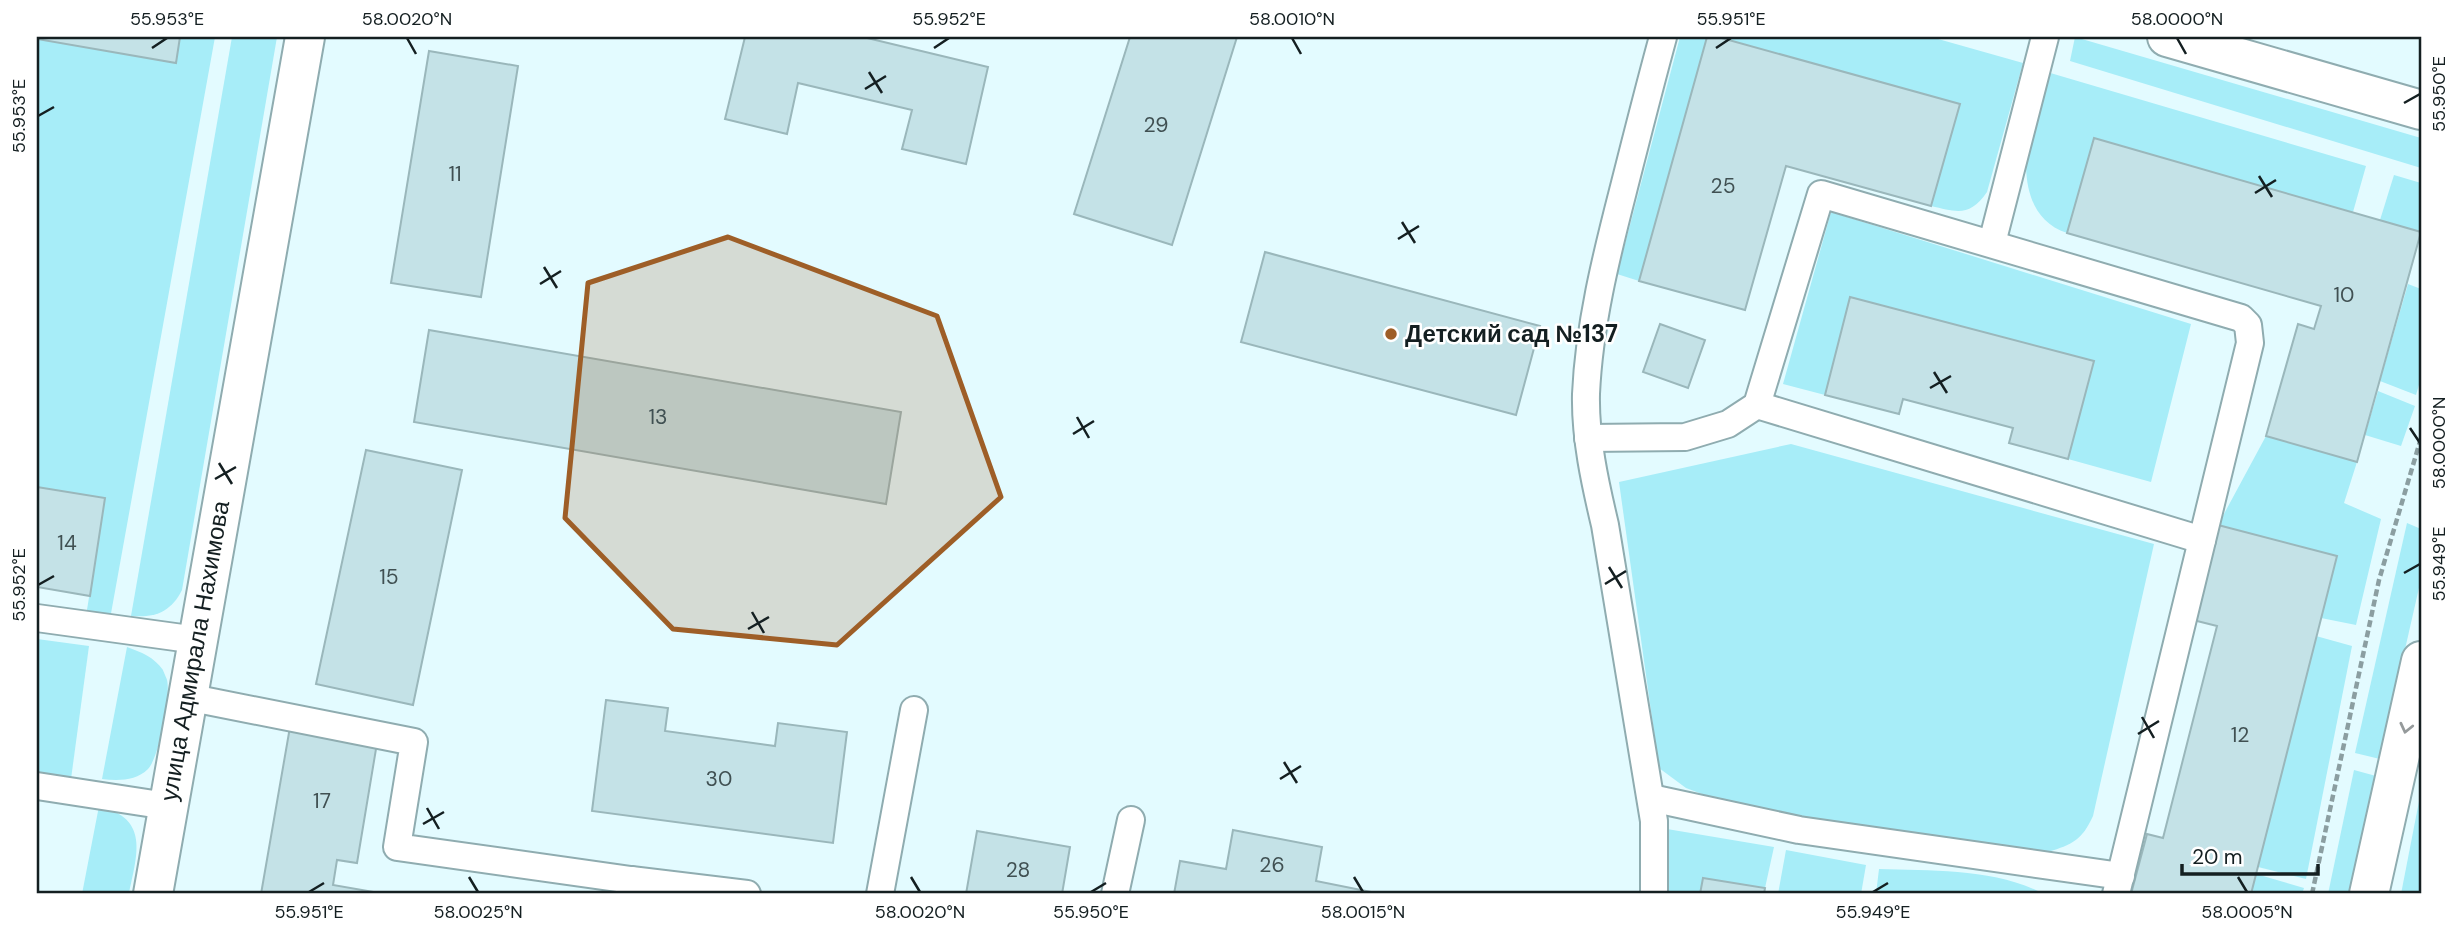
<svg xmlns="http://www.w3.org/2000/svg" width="2458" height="931" font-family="'DM Sans',sans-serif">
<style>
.green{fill:#a7edf8}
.building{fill:#c4e2e7;stroke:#9ab7bb;stroke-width:2}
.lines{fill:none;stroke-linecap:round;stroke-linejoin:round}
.service-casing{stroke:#8facb0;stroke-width:30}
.minor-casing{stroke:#8facb0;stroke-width:42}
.path{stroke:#8b9ea1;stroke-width:4.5;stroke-dasharray:7 3.5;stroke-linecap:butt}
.service{stroke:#fff;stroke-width:26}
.minor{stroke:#fff;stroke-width:38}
.oneway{stroke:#959a9b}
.marked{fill:#9e5e27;fill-opacity:0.2;stroke:#9e5e27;stroke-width:5;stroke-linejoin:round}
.ticks{fill:none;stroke:#141f21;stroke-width:2.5}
.poi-dot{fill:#9e5e27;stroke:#fff;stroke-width:2.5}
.labels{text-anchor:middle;stroke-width:5;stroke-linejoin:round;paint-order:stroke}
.number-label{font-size:21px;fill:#405052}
.poi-label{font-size:24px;font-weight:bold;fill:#141f21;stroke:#fff;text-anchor:start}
.street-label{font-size:24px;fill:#141f21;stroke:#fff}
.neatline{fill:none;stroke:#141f21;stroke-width:2.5}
.ticks-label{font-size:18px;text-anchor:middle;fill:#141f21}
</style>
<rect width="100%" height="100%" fill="#e3fbff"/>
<g class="green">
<polygon points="180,37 215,37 110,619 86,616 105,498 37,487 37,39 176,62"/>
<path d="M232,37H277L182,590C171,612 155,618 131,616Z"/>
<polygon points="1680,37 1707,37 1639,281 1617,274"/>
<path d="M1718,37H1931L2023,63L1987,192C1970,217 1957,212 1931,206L1959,104Z"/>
<polygon points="2075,37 2421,138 2421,168 2070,61"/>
<path d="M2047,72L2366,166L2353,212L2095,139L2067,233C2037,223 2027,197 2026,167Z"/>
<polygon points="2394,175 2421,183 2421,232 2380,220"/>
<polygon points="1831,212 2191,324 2151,482 2068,459 2093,362 1850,298 1825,395 1783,384"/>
<polygon points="2408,284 2421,289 2421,378 2416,395 2380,381"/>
<polygon points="2378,391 2415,406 2401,446 2365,435"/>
<polygon points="2266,436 2357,462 2344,503 2381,519 2356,625 2321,618 2337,556 2218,525"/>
<path d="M1791,444L2154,544L2093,816C2082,840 2073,844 2048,852L1836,823L1718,800L1686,788L1659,768L1619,482Z"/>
<polygon points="2407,523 2421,529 2421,579 2380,759 2355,753"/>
<polygon points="2316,636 2352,646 2306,879 2258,867"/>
<polygon points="37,639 89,646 71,779 37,774"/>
<path d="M127,647C141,652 154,657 163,670C163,671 167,679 167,680C171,695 159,758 148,769C136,781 118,781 102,779Z"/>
<polygon points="2354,770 2376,776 2352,894 2328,894"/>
<polygon points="2421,791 2421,894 2401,894"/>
<path d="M99,806C150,819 137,854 129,894H82Z"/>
<polygon points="1667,829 1774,847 1765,888 1704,878 1700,894 1665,894"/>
<polygon points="1786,850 1866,865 1861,894 1778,894"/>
<path d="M1879,869C1933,871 1995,868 2044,894H1876Z"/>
<polygon points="2256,874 2304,888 2302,894 2251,894"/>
</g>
<g class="building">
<polygon points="37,37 180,37 176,63 37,39"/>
<polygon points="745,37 863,37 988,67 966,164 902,149 912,110 798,83 787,134 725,119"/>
<polygon points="1130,37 1237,37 1172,245 1074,214"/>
<polygon points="1707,37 1718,37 1960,104 1931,206 1786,166 1745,310 1639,281"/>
<polygon points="429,51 518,66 481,297 391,283"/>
<polygon points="2094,138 2421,232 2357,462 2266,436 2298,324 2314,329 2321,306 2067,233"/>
<polygon points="1265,252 1540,326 1516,415 1241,342"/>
<polygon points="1850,297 2094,361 2068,459 2009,443 2013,428 1903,399 1899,414 1825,395"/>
<polygon points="1660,324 1705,340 1688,388 1643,372"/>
<polygon points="429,330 901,412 886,504 414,422"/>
<polygon points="366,450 462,470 413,705 316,684"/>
<polygon points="37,487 105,498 90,596 37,587"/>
<polygon points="2218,525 2337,556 2251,894 2131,894 2147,834 2163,838 2217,626 2193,620"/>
<polygon points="606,700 668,708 665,731 775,746 778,723 847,732 833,843 592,811"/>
<polygon points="290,727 377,743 357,863 337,860 333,885 385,894 261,894"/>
<polygon points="1233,830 1322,847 1316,881 1381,894 1174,894 1180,861 1226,869"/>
<polygon points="977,831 1070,847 1062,894 966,894"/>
<polygon points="1703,878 1765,888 1764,894 1700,894"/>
</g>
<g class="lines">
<g class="service-casing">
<g id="service">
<polyline points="1992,243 2045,37"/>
<polyline points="1757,405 2202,540"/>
<polyline points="1588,438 1685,437 1728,424 1757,405 1821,194 2241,318 2248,325 2250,343 2116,894"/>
<polyline points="37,618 197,640"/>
<polyline points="187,697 414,742 397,847 631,880 629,894"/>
<polyline points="37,786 167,806"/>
<polyline points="1651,798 1799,830 2121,876"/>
<polyline points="631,880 747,894"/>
<polyline points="880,894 914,710"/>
<polyline points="1115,894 1131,820"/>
<path d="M1654,894V821L1605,525C1595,483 1585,438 1586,394C1589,326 1606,257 1623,191C1636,140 1649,88 1663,37"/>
</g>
</g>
<g class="minor-casing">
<g id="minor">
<polyline points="2167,37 2421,110"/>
<polyline points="153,894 305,37"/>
<polyline points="2369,894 2421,661"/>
</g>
</g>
<polyline class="path" points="2312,894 2379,580 2421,438"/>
<use href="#service" class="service"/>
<use href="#minor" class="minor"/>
</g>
<defs><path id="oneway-chevron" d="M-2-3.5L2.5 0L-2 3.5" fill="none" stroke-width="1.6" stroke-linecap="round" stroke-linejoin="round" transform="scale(1.75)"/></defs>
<use class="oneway" href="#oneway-chevron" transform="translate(2406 728) rotate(103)"/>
<path class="marked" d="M728,237L937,316L1001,497L837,645L673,629L565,518L588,283Z"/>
<path class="ticks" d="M407,38L416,54M1292,38L1301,54M2177,38L2186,54M152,48L167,38M934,48L949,38M1716,48L1731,38M869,72L882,93M865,89L886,76M2404,103L2420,94M38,116L54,107M2259,176L2272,197M2255,193L2276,180M1402,222L1415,243M1398,239L1419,226M544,267L557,288M540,284L561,271M1934,372L1947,393M1930,388L1951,376M1077,417L1089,438M2410,428L2420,443M1073,434L1094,421M219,463L232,484M215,479L236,467M1609,567L1622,588M2404,573L2420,564M1605,584L1626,571M38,585L54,576M752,612L764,633M748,629L769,617M2142,717L2154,738M2138,734L2159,721M1284,762L1297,783M1280,779L1301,766M427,808L439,829M423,824L444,812M469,877L478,892M911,877L920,892M1354,877L1363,892M2238,877L2247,892M309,892L324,883M1091,892L1106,883M1873,892L1888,883"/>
<circle class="poi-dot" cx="1391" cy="334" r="7"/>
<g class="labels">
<g class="number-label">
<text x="1156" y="132">29</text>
<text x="455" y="181">11</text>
<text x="1723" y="193">25</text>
<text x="2344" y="302">10</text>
<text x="658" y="424">13</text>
<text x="67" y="550">14</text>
<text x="389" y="584">15</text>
<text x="2240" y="742">12</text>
<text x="719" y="786">30</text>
<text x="322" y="808">17</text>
<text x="1272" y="872">26</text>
<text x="1018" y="877">28</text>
</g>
<g class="poi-label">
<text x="1405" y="342">Детский сад №137</text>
</g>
<g class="street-label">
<text transform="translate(195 651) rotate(-80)" y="8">улица Адмирала Нахимова</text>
</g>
</g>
<rect width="2458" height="931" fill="none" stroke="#ffffff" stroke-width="77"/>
<path d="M2182 864v10h136v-10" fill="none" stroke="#141f21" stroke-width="3.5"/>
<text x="2192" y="864" font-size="21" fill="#141f21" stroke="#ffffff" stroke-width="5" paint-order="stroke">20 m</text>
<rect x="38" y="38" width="2382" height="854" class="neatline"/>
<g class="ticks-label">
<text x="167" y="25">55.953°E</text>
<text x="407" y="25">58.0020°N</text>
<text x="949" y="25">55.952°E</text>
<text x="1292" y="25">58.0010°N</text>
<text x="1731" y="25">55.951°E</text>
<text x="2177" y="25">58.0000°N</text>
<text transform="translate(2439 94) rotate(-90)" y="6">55.950°E</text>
<text transform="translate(19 116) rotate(-90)" y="6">55.953°E</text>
<text transform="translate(2439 443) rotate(-90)" y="6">58.0000°N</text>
<text transform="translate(2439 564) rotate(-90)" y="6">55.949°E</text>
<text transform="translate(19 585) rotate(-90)" y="6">55.952°E</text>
<text x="309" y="918">55.951°E</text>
<text x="478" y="918">58.0025°N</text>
<text x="920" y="918">58.0020°N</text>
<text x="1091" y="918">55.950°E</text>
<text x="1363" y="918">58.0015°N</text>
<text x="1873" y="918">55.949°E</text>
<text x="2247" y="918">58.0005°N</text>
</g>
</svg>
